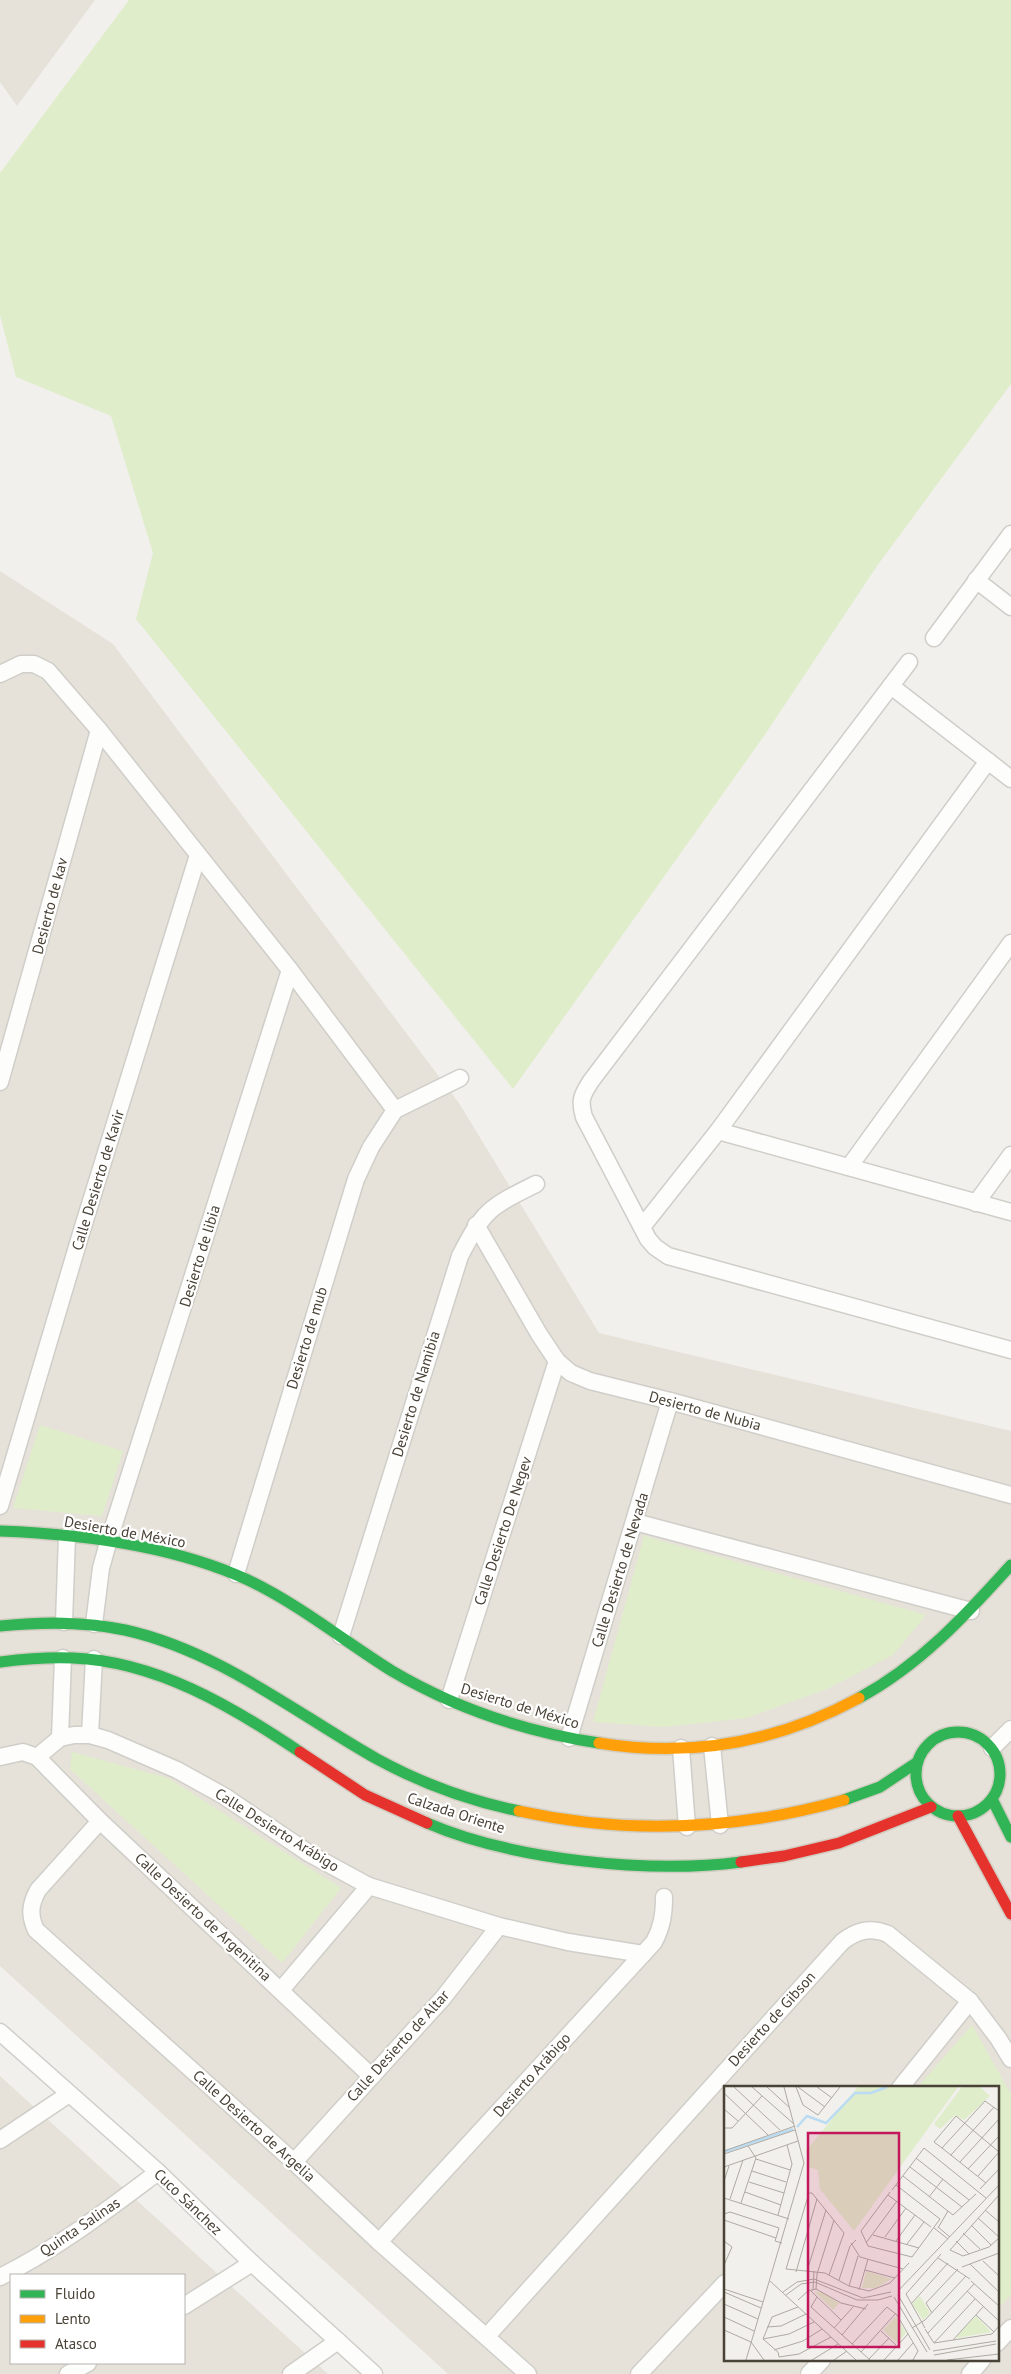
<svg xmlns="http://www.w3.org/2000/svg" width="1011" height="2374" font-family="'PT Sans',sans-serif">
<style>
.residential{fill:#e6e2d9;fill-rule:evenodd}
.green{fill:#dfedca}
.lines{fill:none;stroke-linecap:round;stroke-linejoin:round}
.street-casing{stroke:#d0cec9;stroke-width:19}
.fast-casing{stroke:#d2cdc2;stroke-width:14}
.slow-casing{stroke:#d2cdc2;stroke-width:14}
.jam-casing{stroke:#d2cdc2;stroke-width:14}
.street{stroke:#fdfdfc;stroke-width:16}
.fast{stroke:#30b455;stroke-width:11}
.slow{stroke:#ff9f0a;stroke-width:11}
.jam{stroke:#e5322d;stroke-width:11}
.labels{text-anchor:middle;stroke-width:4.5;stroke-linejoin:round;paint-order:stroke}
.street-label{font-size:15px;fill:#494236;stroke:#fff}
.inset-river{fill:none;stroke:#badcf2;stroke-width:2.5}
.inset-road{fill:none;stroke:#aeaaa3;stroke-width:1}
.view{fill:#c2185b;fill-opacity:0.15;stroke:#c2185b;stroke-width:2.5}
.inset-edge{fill:none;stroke:#494236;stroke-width:2.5}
</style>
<rect width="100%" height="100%" fill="#f2f0ec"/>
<g class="residential">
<polygon points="0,0 95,0 17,106 0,82"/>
<path d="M0,571L113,644L459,1103L599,1333L1011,1431V2374H448L0,1966ZM725,2088H997V2360H725Z"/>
<path d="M0,2076L328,2374H0ZM11,2275H184V2363H11Z"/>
</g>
<g class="green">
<polygon points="129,0 1011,0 1011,384 877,566 764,736 513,1089 136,619 153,553 111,416 16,377 0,315 0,173"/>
<polygon points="40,1425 123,1451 102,1516 13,1508"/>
<polygon points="644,1536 926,1615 893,1655 827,1689 747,1718 664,1727 593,1722"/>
<polygon points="72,1752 168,1778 341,1888 282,1963 70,1769"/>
<polygon points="972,2025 1011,2094 1011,2295 997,2309 997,2088 917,2088"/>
</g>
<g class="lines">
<g class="street-casing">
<g id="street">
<polyline points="976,580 1011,607"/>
<polyline points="934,638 1011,534"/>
<path d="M909,662L591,1081C582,1095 579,1100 584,1117L648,1239L655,1247L668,1256L1011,1350"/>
<polyline points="0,674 21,664 34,664 48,671 99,730 290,970 395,1110"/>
<polyline points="891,686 1011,779"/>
<polyline points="0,1082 99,730"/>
<polyline points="718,1131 1011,1212"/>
<polyline points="849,1167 1011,943"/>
<polyline points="976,1203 1011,1155"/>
<polyline points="476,1225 539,1334 557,1361 571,1373 590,1381 670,1401 1011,1495"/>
<polyline points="642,1227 718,1131 988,761"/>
<polyline points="0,1506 82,1230 198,855"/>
<polyline points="635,1522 971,1611"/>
<polyline points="236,1574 356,1179 371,1147 395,1110 460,1078"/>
<polyline points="64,1622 67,1536"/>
<polyline points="94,1624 101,1568 108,1543 290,970"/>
<path d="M341,1636L460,1256C484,1209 490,1207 536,1184"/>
<polyline points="449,1700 557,1361"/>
<polyline points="90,1735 94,1659"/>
<polyline points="60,1738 63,1658"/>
<polyline points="569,1738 670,1401"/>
<polyline points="712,1746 720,1825"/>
<polyline points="681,1748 687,1827"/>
<polyline points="992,1748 1011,1729"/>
<polyline points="0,1757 23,1752 37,1757 100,1821 371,2076"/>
<polyline points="37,1757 60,1738 74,1735 90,1735 108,1740 177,1770 224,1796 310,1854 369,1886 499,1926 568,1942 643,1954"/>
<path d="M100,1821L38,1890C30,1905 29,1915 36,1930L294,2162L379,2242L528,2374"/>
<polyline points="281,1990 369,1886"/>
<polyline points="0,2032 158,2172 252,2263 374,2374"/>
<polyline points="900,2088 970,2001"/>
<polyline points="0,2140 69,2094"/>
<polyline points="294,2162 443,1998 499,1926"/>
<path d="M379,2242L654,1942C662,1927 664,1914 664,1897"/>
<path d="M0,2277C57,2249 107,2210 158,2172"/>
<polyline points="184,2306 252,2263"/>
<path d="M487,2336L842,1942C857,1930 870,1927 888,1934L970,2001L998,2038L1011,2059"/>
<polyline points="997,2343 1011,2328"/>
<polyline points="68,2374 88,2363"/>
<polyline points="291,2374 338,2341"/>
<polyline points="639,2374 725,2283"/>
<polyline points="809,2374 822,2360"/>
<polyline points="970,2374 982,2360"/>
</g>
</g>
<g class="fast-casing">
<g id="fast">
<path d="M0,1531C81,1534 174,1546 248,1580C300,1605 344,1641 392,1671C455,1708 527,1732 599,1743"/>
<path d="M0,1626C42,1622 83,1621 125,1630C219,1651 294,1712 377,1759C421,1783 470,1801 519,1811"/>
<path d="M0,1662C24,1659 48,1657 73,1658C156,1661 233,1707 300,1752"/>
<path d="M859,1698C920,1665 965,1616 1011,1565"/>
<circle cx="958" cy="1774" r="42"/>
<polyline points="992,1799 1011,1837"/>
<polyline points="844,1800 880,1787 916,1763"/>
<path d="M427,1823C513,1860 649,1874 741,1862"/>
</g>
</g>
<g class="slow-casing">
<g id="slow">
<path d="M599,1743C690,1758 778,1742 859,1698"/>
<path d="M519,1811C628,1835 737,1830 844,1800"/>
</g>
</g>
<g class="jam-casing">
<g id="jam">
<polyline points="300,1752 365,1795 427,1823"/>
<polyline points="958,1816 1011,1914"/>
<polyline points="741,1862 784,1856 839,1843 931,1807"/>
</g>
</g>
<use href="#street" class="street"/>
<use href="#fast" class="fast"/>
<use href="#slow" class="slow"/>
<use href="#jam" class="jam"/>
</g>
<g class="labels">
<g class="street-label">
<text transform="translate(50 906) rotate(-75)" y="5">Desierto de kav</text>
<text transform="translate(98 1180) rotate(-73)" y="5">Calle Desierto de Kavir</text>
<text transform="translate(200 1256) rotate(-73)" y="5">Desierto de libia</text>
<text transform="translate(307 1338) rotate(-73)" y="5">Desierto de mub</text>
<text transform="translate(416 1394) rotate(-73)" y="5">Desierto de Namibia</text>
<text transform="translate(705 1411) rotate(15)" y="5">Desierto de Nubia</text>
<text transform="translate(503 1531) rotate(-72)" y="5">Calle Desierto De Negev</text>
<text transform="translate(125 1532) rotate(10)" y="5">Desierto de México</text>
<text transform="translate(620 1570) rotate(-73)" y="5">Calle Desierto de Nevada</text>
<text transform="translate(520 1706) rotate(17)" y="5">Desierto de México</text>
<text transform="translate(456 1813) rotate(18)" y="5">Calzada Oriente</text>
<text transform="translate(277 1830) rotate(32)" y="5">Calle Desierto Arábigo</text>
<text transform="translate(203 1917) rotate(43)" y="5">Calle Desierto de Argenitina</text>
<text transform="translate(772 2019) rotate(-48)" y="5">Desierto de Gibson</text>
<text transform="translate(398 2046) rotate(-48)" y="5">Calle Desierto de Altar</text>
<text transform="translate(532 2075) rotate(-48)" y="5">Desierto Arábigo</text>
<text transform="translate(254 2126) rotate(42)" y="5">Calle Desierto de Argelia</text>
<text transform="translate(188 2202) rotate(44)" y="5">Cuco Sánchez</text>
<text transform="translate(80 2227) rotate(-34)" y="5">Quinta Salinas</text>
</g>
</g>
<g transform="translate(724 2086)">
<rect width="275" height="275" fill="#f2f0ec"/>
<path d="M134,1H234L130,145L96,103L94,84L85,81L82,65ZM238,1H256L266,10L240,34L231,29L216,43L210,38ZM142,185L168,193L151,202H138ZM90,205L99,207L115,217L109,224ZM196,210L206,227L199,234L188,218ZM172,230L182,247L173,257L159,244ZM252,230L267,246L233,252V250Z" fill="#dfedca"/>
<path class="inset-river" d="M73,41L83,30L102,37L131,7H147L163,1M0,66L69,43"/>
<path class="inset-road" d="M10,1L56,44M28,1L70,38M43,1L66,22M72,1L79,19L94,29L116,1M74,1L101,21M93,1L108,12M0,7L44,49M0,23L14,35M0,42H8L38,10M218,62L261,15L275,25M0,65L71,40M0,68L71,44M227,69L270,21M192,72L245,114M32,73L66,84M236,76L275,33M0,81L74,55M186,81L238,121M244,83L275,50M28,85L62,96M179,90L229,129L252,108M254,90L275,66L232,30L210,56L218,62L262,97M0,95L5,80M25,96L60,107M172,99L216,133M256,103L275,83M168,104L200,62L262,112M21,106L57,119M166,106L137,145L144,160L188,171L216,133M164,109L207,141M275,109L226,164L239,170L265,161L275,152M205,111L219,93M0,112L65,133M6,113L19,74M17,117L32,72L24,60M261,124L275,136M0,128L6,126L55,142L52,152M54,129L68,78L63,59M254,132L275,151M0,134L52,152L51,155L58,157M247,139L267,159M214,141L226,151M210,142L224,153M214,142L224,125M120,147L88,107H85L62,183L101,187L125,200L145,205L166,197L185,177M239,147L256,163M149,149L195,162M161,151L182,122M0,155L8,161L0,179M172,155L191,129M232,155L245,168M127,157L136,171L179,183M142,157L173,115M183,158L200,136M214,172L246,193M259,175L275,190M246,178L275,206M238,181L275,167M141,184L171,192M83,185L102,124M72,186L93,113M105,189L120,147M115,194L126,160L132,154M46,195L132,274M247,195L275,220M125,200L134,170M0,203L39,216M92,203L93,188L110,134M89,204L90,185M135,204L144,173M87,205L117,234M174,205L275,99M243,205L275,235M0,206L37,222M59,206L73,196L90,193L139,212L167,206M62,209L77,198L91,196L133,214H154L168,210M174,209L206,264M93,211L87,221L146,274M170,211L203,266M74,214L84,205L92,203L117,217L142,223M0,218L34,233M187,218L224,177M208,227L202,217L234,183M252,229L270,246M0,231L30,245M43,241L57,240L82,228M110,242L129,221M188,242L201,234L242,190M201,242L182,208L217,168M201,243L210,257M0,244L27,256L40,274M157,245L172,259M204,247L250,198M118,249L144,218M39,253L65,248L90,236M39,253L48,231L74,221M39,253L54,266L55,271M229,254L259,221M210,257L268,248L275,240M210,257L251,213M128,258L163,221L173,229L194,265L189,274M50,264L79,255L98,243M209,265L272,255M137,266L172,227M210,269L272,258M55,271L75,268L107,251M145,273L165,252M22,274L80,77L60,1M88,274L114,258M110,274L123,265M160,274L184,248M174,274L189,257M223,274L275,268"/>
<path class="view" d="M84,47H175V261H84Z"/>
<rect width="275" height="275" class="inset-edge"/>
</g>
<rect x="10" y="2274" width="175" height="90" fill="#ffffff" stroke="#b6b3af"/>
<rect x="20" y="2290" width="25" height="8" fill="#30b455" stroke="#b6b3af"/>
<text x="55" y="2299" font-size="15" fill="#494236">Fluido</text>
<rect x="20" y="2315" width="25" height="8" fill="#ff9f0a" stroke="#b6b3af"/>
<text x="55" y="2324" font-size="15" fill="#494236">Lento</text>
<rect x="20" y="2340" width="25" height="8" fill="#e5322d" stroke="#b6b3af"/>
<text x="55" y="2349" font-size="15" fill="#494236">Atasco</text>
</svg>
